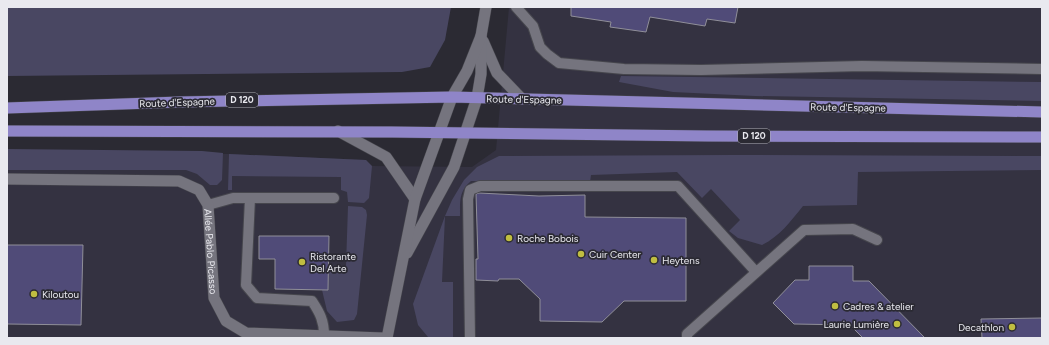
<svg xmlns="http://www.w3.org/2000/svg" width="1049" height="345" font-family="Figtree,sans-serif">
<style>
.built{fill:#343241}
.green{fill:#494762}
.building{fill:#504b78;stroke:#908f99}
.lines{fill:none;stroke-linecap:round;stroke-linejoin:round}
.service-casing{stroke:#46464d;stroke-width:12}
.minor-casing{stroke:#46464d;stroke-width:12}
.secondary-casing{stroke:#46464d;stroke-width:12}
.primary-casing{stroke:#46464d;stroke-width:12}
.service{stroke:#75747e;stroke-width:10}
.minor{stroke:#75747e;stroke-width:11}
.secondary{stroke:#75747e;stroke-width:11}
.primary{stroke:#8f85c8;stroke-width:11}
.poi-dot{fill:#c0be41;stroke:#2b2a33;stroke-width:1.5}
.labels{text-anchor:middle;stroke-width:3.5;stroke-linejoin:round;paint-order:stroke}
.shield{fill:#2b2a33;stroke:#b0b0b7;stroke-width:1}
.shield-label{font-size:9px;font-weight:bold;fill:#e9e9ef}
.street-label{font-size:10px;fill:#e9e9ef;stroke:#2b2a33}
.poi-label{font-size:10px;fill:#e9e9ef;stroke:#2b2a33;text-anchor:start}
</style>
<rect width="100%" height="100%" fill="#2b2a33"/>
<polygon class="built" points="509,7 1042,7 1042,338 7,338 7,153 229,154 366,160 372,166 472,167 496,150"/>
<g class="green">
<polygon points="7,7 451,7 445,40 430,67 402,72 7,76"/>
<polygon points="621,76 1042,82 1042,101 755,96 673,92 619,82"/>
<polygon points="7,149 202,151 223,153 222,180 217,185 210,185 197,174 186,170 7,170"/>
<polygon points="229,154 366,160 372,166 369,198 364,203 348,202 347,192 341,190 341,177 232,176 232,190 228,190"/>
<path d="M729,155L1042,156V170L858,172L857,205L803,206C790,222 780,236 762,245L738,238L729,231L740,220L711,189L702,198L677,172L591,175L590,182L471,181C459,191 460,201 460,216H445L442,282H453V338L428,337L418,325L413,304L445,216L452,200L464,180L477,167L499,156Z"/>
<polygon points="348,206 362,207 366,210 367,215 357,314 354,320 337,322 327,311 322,290 328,290 329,265 346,266"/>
</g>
<g class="building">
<polygon points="571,7 738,7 735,23 707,19 705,26 650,17 646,32 610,27 611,22 571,16"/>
<polygon points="479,193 539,196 585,195 585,217 686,218 686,301 624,301 602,322 540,321 540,299 519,279 499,279 498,281 476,280 476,259 478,259 476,194"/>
<polygon points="259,236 329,236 328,290 275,289 275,259 259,259"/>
<polygon points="7,245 83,245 81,325 7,324"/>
<polygon points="809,266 853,266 853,281 869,281 925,338 863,338 850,325 794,324 773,303 795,280 809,280"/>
<polygon points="1042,318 1042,338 982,338 981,319"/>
</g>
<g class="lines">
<g class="service-casing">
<g id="service">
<polyline points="516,7 533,26 540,47 547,54 559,63 624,69 701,70 862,66 1042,69"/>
<path d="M250,198L246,285L257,298L312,301C320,313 324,321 324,335"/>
<polyline points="208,205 233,198 334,198"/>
<polyline points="470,338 468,199 470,190 480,186 678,186 756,272"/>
<polyline points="687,338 687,334 804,230 853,229 877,240"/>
</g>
</g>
<g class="minor-casing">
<g id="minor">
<path id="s1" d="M7,179L179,181L199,190L208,205L214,298L226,321L246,333L383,338"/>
</g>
</g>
<g class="secondary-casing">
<g id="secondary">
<polyline points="483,41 497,73 522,99"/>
<polyline points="338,131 386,157 415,199"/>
<polyline points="407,253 454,167 477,98 481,74 481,36 486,7"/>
<polyline points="387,338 415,199 452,97 467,71 481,36"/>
</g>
</g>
<g class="primary-casing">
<g id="primary">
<polyline points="7,108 180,102 452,97 1042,112"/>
<polyline points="7,131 392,132 707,136 1042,137"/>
</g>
</g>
<use href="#service" class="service"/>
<use href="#minor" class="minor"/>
<use href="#secondary" class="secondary"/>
<use href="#primary" class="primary"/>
</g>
<g class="poi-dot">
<circle cx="509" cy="238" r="4"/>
<circle cx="581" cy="254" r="4"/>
<circle cx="654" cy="260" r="4"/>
<circle cx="302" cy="262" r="4"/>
<circle cx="34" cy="294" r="4"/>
<circle cx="835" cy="306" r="4"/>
<circle cx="897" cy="324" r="4"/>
<circle cx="1012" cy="327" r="4"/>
</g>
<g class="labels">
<g class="shield">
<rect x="226" y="93" width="32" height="14" rx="3"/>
<rect x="738" y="129" width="32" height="14" rx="3"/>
</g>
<g class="shield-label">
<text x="242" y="103">D 120</text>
<text x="754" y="139">D 120</text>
</g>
<g class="street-label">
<text transform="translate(524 99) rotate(1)" y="4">Route d'Espagne</text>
<text transform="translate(177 102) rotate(-2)" y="4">Route d'Espagne</text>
<text transform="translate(848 107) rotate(1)" y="4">Route d'Espagne</text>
<text dy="4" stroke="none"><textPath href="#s1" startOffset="258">Allée Pablo Picasso</textPath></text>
</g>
<g class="poi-label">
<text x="517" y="242">Roche Bobois</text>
<text x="589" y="258">Cuir Center</text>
<text x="310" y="260">Ristorante<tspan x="310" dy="12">Del Arte</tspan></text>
<text x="662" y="264">Heytens</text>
<text x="42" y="298">Kiloutou</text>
<text x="843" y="310">Cadres &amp; atelier</text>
<text x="889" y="328" text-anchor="end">Laurie Lumière</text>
<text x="1004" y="331" text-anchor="end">Decathlon</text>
</g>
</g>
<rect width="1049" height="345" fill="none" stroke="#e9e9ef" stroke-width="16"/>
</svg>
